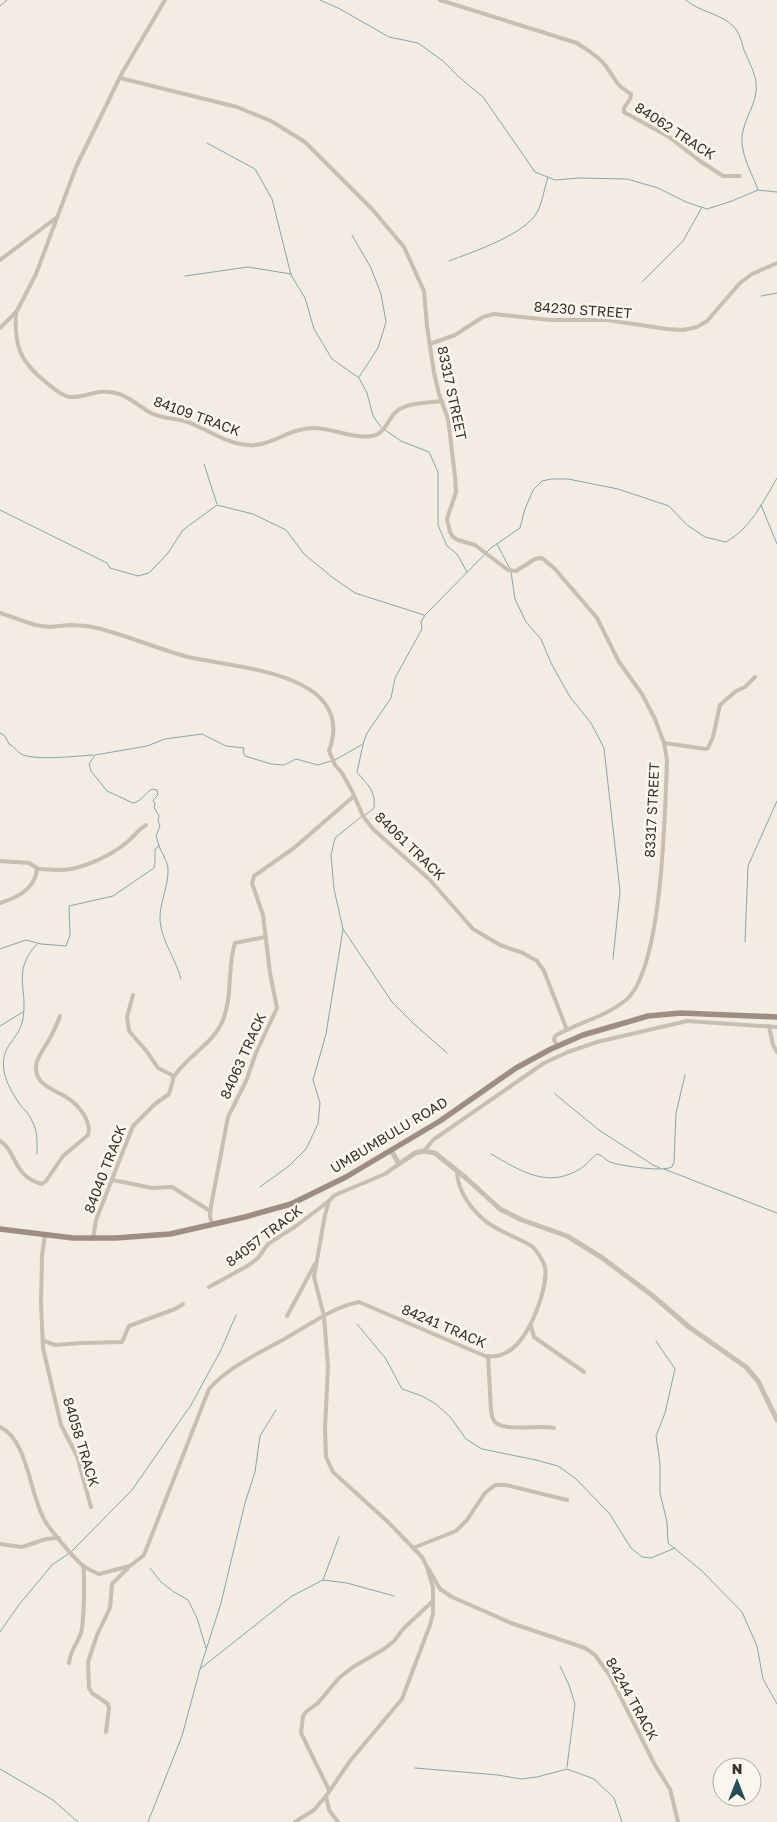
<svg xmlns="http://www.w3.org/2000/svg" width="777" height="1822" font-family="'Golos Text',sans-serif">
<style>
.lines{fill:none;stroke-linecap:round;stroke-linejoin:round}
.stream{stroke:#84a6ac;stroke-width:1}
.minor{stroke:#c9beaf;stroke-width:4}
.tertiary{stroke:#c9beaf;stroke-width:5}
.secondary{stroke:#9d8e81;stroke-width:5.5}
.labels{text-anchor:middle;stroke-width:5;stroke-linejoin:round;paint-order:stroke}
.street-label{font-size:14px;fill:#39322d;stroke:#faf6ef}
</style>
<rect width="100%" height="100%" fill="#f2ece3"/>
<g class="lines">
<g class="stream">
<polyline points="320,0 340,9 389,37 418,43 443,61 459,77 483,97 535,172 555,180 578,178 627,179 658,188 686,202 707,209 732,201 758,190 777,192"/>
<path d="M686,0C699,12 720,13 733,26C739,31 742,43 744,50C748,60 755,72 756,83C759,104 740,122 742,143C743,159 753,175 758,190"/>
<polyline points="0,6 7,0"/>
<polyline points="207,143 255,169 272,199 291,275 305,298 314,329 332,359 359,378 367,393 373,416 381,427"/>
<polyline points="352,235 371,268 381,294 386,322 378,348 359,377"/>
<path d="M449,261C473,252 517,237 534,217C542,207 544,189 548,177"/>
<polyline points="185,276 248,267 291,274"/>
<polyline points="642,282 683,241 702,207"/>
<polyline points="761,296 777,293"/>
<polyline points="385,430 401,441 429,452 438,472 438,525 447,546 457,554 467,572"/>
<polyline points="204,464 217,504"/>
<polyline points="761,505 777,544"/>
<polyline points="0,510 107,563 110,568 138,576 149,573 168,553 183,530 217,505 253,514 286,530 304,554 332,577 355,593 424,615"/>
<polyline points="497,544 510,569"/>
<polyline points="511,572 515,599 526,622 541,639 551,663 570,697 591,723 604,748 620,891 613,959"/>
<path d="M0,733L5,736L9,744C14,746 16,751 21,754C34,761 77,756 93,755"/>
<path d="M363,745L357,772C368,786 376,790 374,808L364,816"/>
<path d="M335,760L363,744L367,733L391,698L395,678L422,629L421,622L425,615L491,548L520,528L525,509L533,490L542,481L551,479H568L618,489L669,506L687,525L705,537L726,542C751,528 763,502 777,478"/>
<path d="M159,846C162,853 167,861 168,868C169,886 159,903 160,921C162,942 176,959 181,979"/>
<polyline points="343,929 392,1002 414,1024 447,1053"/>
<polyline points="745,942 748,866 777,801"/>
<path d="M0,949L26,940L41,944L66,946L70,935L69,906L113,896L154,868L155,862V849L159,846L156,836L160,826L158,821L159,816L154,807L155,804L153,800L158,795L157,790L152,789C145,793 142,801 133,803L107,791L91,771L89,764L95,755L147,746L165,739L202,734L226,746L244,748L243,752L245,756L271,764L284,765L296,759L318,765L331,761"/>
<polyline points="0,1026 23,1012"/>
<polyline points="555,1094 599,1130 653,1165 660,1168"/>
<path d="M37,1154C37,1142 38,1132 32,1121C30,1115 25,1110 21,1106C14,1096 6,1083 4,1071C0,1046 17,1041 22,1023C30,990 10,973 37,944"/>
<path d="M491,1154C521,1171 547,1189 580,1169C587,1165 591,1158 597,1154C603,1155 605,1160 610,1162C621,1166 662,1172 672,1167L674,1162L676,1113L685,1075"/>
<polyline points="664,1169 777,1213"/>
<polyline points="260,1187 289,1166 306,1149 318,1124 320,1103 313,1080 326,1034 343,929 334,889 331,855 335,838 361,817"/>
<polyline points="357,1324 386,1359 402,1389 422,1396 436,1404 451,1418 466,1439 482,1449 536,1460 558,1466 575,1478 609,1513 631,1548 642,1557 651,1558 675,1548"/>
<polyline points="656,1341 675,1369 665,1413 656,1436 660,1463 660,1493 667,1522 668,1543 702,1571 742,1612 757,1646 763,1679 777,1704"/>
<polyline points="150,1568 161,1582 174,1592 188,1600 197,1618 206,1648"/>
<polyline points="323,1580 339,1537"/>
<polyline points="0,1632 18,1606 52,1565 71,1552 132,1490 191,1405 221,1350 236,1315"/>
<polyline points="560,1666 569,1685 575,1704 567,1767"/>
<polyline points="200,1669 292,1596 323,1580 347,1583 394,1596"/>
<polyline points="415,1768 498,1775 521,1779 537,1777 567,1769 594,1779 614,1798 622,1822"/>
<polyline points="0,1769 53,1800 78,1822"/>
<polyline points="148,1822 182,1736 200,1669 221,1603 245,1503 255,1472 260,1436 276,1410"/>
</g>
<g class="minor">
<path d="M440,0L577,43C587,50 598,56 605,65C616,79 614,84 631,94L630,99L624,108V112L669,137L700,161L723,176H740"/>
<path d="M120,78L237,107L271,121L305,142L372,209L404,247L424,291L427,326L434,373L439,394L448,419L455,476L456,492L447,519L450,532L453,537L458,540L475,545L508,570L516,571L535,559L542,558L555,569L597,618L619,662L642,694L655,719L664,743L667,760C665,810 663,968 626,1000C605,1017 577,1023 555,1036L554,1040L558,1046"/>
<polyline points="0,260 56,218"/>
<path d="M16,312C14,347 20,362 48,384C54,389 62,396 70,397C89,398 97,387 119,394C131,398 140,407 151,413C162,419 176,418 188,422C207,429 226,444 248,445C271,447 289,428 313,428C333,428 352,439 372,436C386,434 388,417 398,410C411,402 428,403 442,401"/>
<polyline points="0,328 17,311 36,274 76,167 122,73 165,0"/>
<polyline points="430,344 455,335 483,317 494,314 550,320 607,320 667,329 683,330 697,327 707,321 740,283 752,274 777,263"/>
<path d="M0,613L35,625L50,627L70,625L87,626L101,629C130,637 159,649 188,657C235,668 358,672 329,751L335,765L342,773L352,791L363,816L373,829L430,880L473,929L500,945L523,953L537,961L544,971L567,1030"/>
<polyline points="664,743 706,749 708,748 713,737 720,705 736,691 745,687 755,677"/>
<path d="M0,861L29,863L37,868C36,889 17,898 0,903"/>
<path d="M37,869C45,869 52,870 60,870C81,870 110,856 126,843C134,837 136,831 146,825"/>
<polyline points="769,1026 773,1045 777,1052"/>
<path d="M173,1078C187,1055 213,1045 223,1020C233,995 227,967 235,943L265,937"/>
<path d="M0,1141C16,1150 13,1177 42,1184L46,1181L63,1156L88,1135C92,1121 78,1104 66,1097C53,1089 35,1085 36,1066C37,1056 46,1046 50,1038C54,1031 57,1024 60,1016"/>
<polyline points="424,1151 433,1140 544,1063 568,1052 597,1042 687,1021 777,1027"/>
<polyline points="113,1180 152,1188 172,1187 210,1211"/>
<polyline points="212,1225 210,1216 211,1206 228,1117 247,1079 255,1055 277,1008 270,973 263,915 252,883 254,876 294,848 354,796"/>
<polyline points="45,1235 42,1255 41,1304 43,1348 61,1425 77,1456 91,1507"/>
<polyline points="93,1239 96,1220 133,1126 155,1104 169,1094 173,1080 172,1075 158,1068 148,1053 129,1031 127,1017 133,995"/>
<polyline points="209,1287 249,1265 258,1258 268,1244 296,1226 329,1201"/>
<polyline points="287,1316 315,1264"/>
<polyline points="531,1326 534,1337 584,1372"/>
<polyline points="44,1341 55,1345 82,1343 122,1342 129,1326 175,1309 183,1304"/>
<path d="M488,1356L491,1411C492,1414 492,1417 493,1419C499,1434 540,1424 554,1428"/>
<path d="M0,1427C28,1439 30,1497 45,1521C51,1531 74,1558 82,1565C87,1569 94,1572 99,1574L130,1566L144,1555L209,1389C229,1366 260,1353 286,1338C309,1325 333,1307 359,1302L485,1356C516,1361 532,1325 540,1301C543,1291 547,1278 545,1267C543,1260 538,1253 533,1247C519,1238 502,1233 488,1223C473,1212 457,1191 457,1171"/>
<polyline points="0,1544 22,1547 46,1539 59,1538"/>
<polyline points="413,1548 456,1531 467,1520 485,1493 495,1485 506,1485 567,1500"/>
<polyline points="428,1568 440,1589 452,1597 511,1623 585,1648 595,1655 610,1676 655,1765 670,1789 678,1822"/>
<path d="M69,1663C70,1651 77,1644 81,1633C84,1623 85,1575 83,1565"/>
<polyline points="106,1732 109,1708 108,1704 92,1693 89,1688 88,1662 97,1635 110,1608 112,1584 128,1568"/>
<polyline points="329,1790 301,1733 303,1716 307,1711 318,1703 339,1678 353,1667 384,1649 394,1641 404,1628 433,1601"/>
<polyline points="295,1822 314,1810 326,1796"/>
<polyline points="338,1822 329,1810 326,1796 350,1761 402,1699 430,1625 433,1614 433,1588 427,1567 422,1557 388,1522 333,1472 326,1457 325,1429 328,1367 324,1316 314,1277 325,1215 329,1201 335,1195 385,1174 399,1164"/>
</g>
<polyline class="tertiary" points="391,1150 399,1164 415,1153 424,1151 435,1153 466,1178 500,1209 522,1220 567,1236 601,1257 653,1296 689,1327 746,1367 758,1381 777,1420"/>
<polyline class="secondary" points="0,1229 73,1238 116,1238 170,1234 245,1217 291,1204 346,1177 440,1121 516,1068 551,1049 583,1035 648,1016 681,1013 777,1017"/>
</g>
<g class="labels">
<g class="street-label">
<text transform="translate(675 131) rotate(33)" y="5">84062 TRACK</text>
<text transform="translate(583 310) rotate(4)" y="5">84230 STREET</text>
<text transform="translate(452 393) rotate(78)" y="5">83317 STREET</text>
<text transform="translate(197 416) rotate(20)" y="5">84109 TRACK</text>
<text transform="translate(652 810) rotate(-87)" y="5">83317 STREET</text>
<text transform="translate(410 846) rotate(44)" y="5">84061 TRACK</text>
<text transform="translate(243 1056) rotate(-66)" y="5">84063 TRACK</text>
<text transform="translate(389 1135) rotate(-31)" y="5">UMBUMBULU ROAD</text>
<text transform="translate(105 1169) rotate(-69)" y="5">84040 TRACK</text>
<text transform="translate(264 1236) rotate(-37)" y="5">84057 TRACK</text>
<text transform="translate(444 1326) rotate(23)" y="5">84241 TRACK</text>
<text transform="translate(81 1442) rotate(73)" y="5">84058 TRACK</text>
<text transform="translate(632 1699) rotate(61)" y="5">84244 TRACK</text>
</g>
</g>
<g transform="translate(737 1782)"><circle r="24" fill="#faf6ef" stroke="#ada8a1"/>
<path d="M0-4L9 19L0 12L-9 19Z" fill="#264e57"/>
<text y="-8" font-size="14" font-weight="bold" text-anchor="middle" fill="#39322d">N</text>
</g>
</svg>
